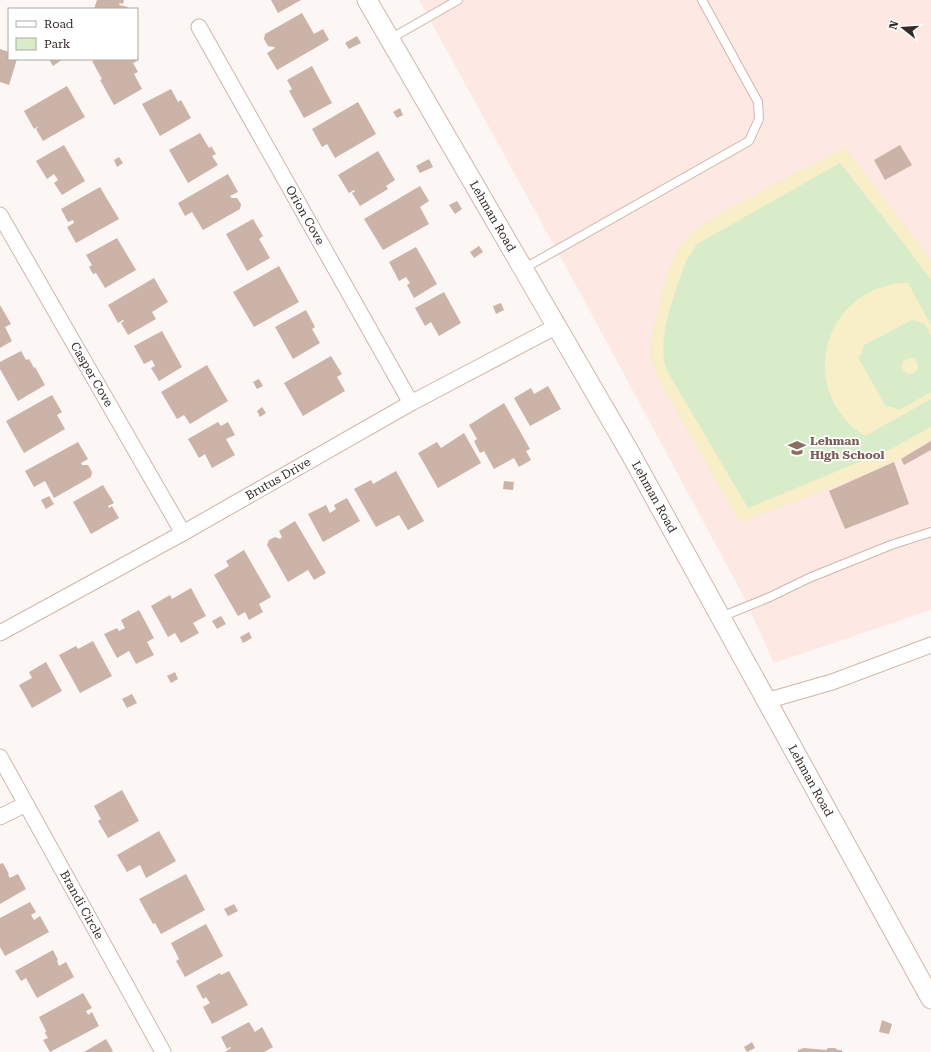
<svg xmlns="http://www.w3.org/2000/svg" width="931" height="1052" font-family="'Roboto Serif',serif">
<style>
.education{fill:#fde8e3}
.green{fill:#d8ecca}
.sand{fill:#f8eec8}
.building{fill:#ccb3a7}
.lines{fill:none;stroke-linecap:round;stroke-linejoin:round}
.service-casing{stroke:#cfb6aa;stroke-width:10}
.minor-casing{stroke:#cfb6aa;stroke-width:17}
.tertiary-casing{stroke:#cfb6aa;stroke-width:21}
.service{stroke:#fff;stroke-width:8}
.minor{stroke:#fff;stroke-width:15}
.tertiary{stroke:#fff;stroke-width:19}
.labels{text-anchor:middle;stroke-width:3.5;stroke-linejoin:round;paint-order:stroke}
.street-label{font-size:12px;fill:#342a25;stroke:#fff}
.education-label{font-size:12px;font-weight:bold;fill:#785e54;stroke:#fff;text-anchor:start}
</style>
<rect width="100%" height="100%" fill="#fcf6f4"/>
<polygon class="education" points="419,0 931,0 931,610 774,663 744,597 583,298"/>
<path class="green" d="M845,148L931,260V440L900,458L859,477L740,522L664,389C660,380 654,371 652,361C649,342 655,323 660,304C664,287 668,268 677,252C692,225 726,211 752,197C780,181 809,166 838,151H842Z"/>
<g class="sand">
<path d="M845,148L931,260V280L905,245L840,163L697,244L687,259L683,269C673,300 657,336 666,369L748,508L893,448L931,427V440L900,458L859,477L740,522L664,389C660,380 654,371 652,361C649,342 655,323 660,304C664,287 668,268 677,252C692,225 726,211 752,197C780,181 809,166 838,151H842Z"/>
<path d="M899,283H908L931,325V336L925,324L912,320L864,345L862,354L858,357L886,407H893L899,410L931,392V399L865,436C819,408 811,345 850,306C863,293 881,286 899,283Z"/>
<circle cx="910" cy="366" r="8"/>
</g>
<g class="building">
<polygon points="97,0 124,0 123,4 120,3 119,5 128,7 127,9 94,9"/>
<polygon points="271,0 301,0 278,13"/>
<polygon points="302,13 314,34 323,29 329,40 277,70 267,53 275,48 274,47 268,46 264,39 265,34"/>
<polygon points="357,36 361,43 349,49 345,43"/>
<polygon points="0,49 9,52 9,59 17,59 9,85 0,82"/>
<polygon points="49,59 63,59 53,66"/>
<polygon points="97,59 138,59 139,60 133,63 138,72 134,74 142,89 114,105 100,80 102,79 92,61"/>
<polygon points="312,66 332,103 304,118 289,91 292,89 287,80"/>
<polygon points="67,86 85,117 43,141 36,129 39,126 34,129 24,111"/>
<polygon points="171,89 178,102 181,100 191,118 160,136 142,104"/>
<polygon points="358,102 376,134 335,158 327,144 322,147 312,129"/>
<polygon points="400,108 403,115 397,118 393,112"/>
<polygon points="200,133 209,148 211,146 216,154 212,156 218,165 188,183 169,150"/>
<polygon points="64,145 85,181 62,195 54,183 58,180 54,174 47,179 36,161"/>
<polygon points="900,145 912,165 885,180 874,160"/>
<polygon points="378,151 395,180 386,186 388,189 360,206 352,193 355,191 354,190 349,193 338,175"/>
<polygon points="119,157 123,163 117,167 114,160"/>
<polygon points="429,159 433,167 420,173 416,166"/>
<polygon points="228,174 238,192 230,196 232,198 237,198 241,204 240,209 203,230 192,212 185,216 178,203"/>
<polygon points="420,186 429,201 420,207 429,224 383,250 364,219"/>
<polygon points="100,187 119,219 76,243 67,227 74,223 73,220 68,222 61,209"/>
<polygon points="457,201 462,209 455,214 449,205"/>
<polygon points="253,219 263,236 259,239 270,258 247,271 226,234"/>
<polygon points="117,238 136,270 105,288 96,273 93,274 89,267 92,265 86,255"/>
<polygon points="479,246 483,252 474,258 470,252"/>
<polygon points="416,247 437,284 414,298 407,285 410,283 406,277 399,281 389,262"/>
<polygon points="279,266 299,302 254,327 233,292"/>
<polygon points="154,278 168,302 152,312 156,319 128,335 121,323 124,321 123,320 118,323 108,305"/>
<polygon points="444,292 461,323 439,336 431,322 425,326 415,308"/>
<polygon points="501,303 504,310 496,314 493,306"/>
<polygon points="0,305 11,324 5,327 12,341 0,348"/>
<polygon points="306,310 315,327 312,329 320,343 293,359 275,327"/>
<polygon points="162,331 182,367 159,381 151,368 155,366 152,360 144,364 134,346"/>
<polygon points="21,351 26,360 29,359 34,368 35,367 45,385 18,401 0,369 0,362"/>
<polygon points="331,356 342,374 337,377 345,391 303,416 284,383"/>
<polygon points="207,365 228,401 190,424 184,415 177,419 161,392"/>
<polygon points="259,379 263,386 257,389 253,382"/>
<polygon points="548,386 561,409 530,426 514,398 531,388 534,394"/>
<polygon points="52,395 62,412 57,415 65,429 24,453 6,421"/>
<polygon points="504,403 530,449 526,451 531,460 519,467 514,458 494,469 484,451 480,453 474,441 477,439 469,425"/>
<polygon points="262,407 266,413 260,417 257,411"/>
<polygon points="218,422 221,426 228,422 235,435 226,439 235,455 212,468 205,454 199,458 188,439"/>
<polygon points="464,433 481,463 438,488 418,453 437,442 441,448"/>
<polygon points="931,441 931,450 904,465 901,459"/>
<polygon points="78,442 88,459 81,463 82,465 88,465 92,472 91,477 54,498 45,481 34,487 25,471"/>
<polygon points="894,462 909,504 845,529 829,491"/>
<polygon points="396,471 424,521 408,530 399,515 376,527 354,489 371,480 373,484"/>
<polygon points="504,481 514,482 513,490 503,489"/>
<polygon points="103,485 114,503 108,506 109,508 112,506 119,518 91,534 73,502"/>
<polygon points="49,496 54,504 46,509 41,500"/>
<polygon points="347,498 360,521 323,542 308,514 326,505 330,513 336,509 334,505"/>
<polygon points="295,521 326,573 314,580 308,570 288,582 267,545 269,540 275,537 280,539 282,537 279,531"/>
<polygon points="244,550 271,597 259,604 263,612 249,620 245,612 238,616 214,575 229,566 226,561"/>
<polygon points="191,588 206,616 193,623 199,633 181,643 175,633 168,637 151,606 170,595 172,599"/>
<polygon points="139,610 154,638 147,642 154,655 136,664 129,651 117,658 104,634 117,628 119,631 125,628 121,620"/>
<polygon points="221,616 226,624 217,629 212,621"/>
<polygon points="249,632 252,638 243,643 240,637"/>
<polygon points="93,641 112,676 80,693 59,655 76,646 78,649"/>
<polygon points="46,662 62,691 32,708 19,685 32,678 29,672"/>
<polygon points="175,672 178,679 171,683 167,676"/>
<polygon points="132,694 137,703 127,708 122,699"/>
<polygon points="122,790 139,821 108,838 98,821 101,819 94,806"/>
<polygon points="159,831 176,861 146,878 140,865 127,872 117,855"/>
<polygon points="3,863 9,874 8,875 10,878 18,874 26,889 0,904 0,864"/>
<polygon points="186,874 205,910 161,934 155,923 153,924 139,899"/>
<polygon points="30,902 36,912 31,915 34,920 40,916 49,932 5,956 0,947 0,918"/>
<polygon points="234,904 238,911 228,916 224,909"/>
<polygon points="206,924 223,956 185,977 176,961 179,959 171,943"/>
<polygon points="53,950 58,960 57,961 59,966 66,962 74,977 37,998 26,978 21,981 15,971"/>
<polygon points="229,971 248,1005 212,1024 203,1007 210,1003 206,997 203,999 196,986 220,973 221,975"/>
<polygon points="83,993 92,1008 86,1011 88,1015 92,1012 99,1026 50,1052 43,1040 48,1038 45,1033 46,1031 39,1017"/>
<polygon points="882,1020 892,1024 889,1034 879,1032"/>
<polygon points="249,1022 255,1032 262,1027 273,1047 264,1052 225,1052 231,1048 230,1047 227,1049 221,1037"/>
<polygon points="106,1039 113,1051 111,1052 84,1052"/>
<polygon points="752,1042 755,1048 747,1052 744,1047"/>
<polygon points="804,1048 826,1050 828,1048 835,1048 838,1050 842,1050 842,1052 798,1052 798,1050"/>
</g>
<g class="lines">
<g class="service-casing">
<g id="service">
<polyline points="390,39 458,0"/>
<polyline points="523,269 749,141 759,119 758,102 702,0"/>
<polyline points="721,617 770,597 809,578 891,545 931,532"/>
</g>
</g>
<g class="minor-casing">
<g id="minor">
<path id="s1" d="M199,27L411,403"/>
<path id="s2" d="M0,215L183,533"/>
<path id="s3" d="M0,633L183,533L411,403L557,326"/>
<polyline points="766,701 832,682 931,645"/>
<path id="s4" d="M0,757L163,1052"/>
<polyline points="0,817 26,804"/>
</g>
</g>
<g class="tertiary-casing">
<g id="tertiary">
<path id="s5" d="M367,0L629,451L931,999"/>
</g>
</g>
<use href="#service" class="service"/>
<use href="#minor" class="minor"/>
<use href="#tertiary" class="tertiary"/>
</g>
<defs>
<g id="school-bare" transform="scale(1.38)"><path d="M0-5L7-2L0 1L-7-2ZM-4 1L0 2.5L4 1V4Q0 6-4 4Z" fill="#8d6e63" stroke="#fff" stroke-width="2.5" paint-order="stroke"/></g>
</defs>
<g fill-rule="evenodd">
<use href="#school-bare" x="797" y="448"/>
</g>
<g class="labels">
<g class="street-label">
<text dy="4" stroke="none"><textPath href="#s1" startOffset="216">Orion Cove</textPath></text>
<text dy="4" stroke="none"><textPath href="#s5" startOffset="250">Lehman Road</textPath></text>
<text dy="4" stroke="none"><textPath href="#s2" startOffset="184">Casper Cove</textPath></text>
<text dy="4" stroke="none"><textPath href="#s3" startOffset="318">Brutus Drive</textPath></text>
<text dy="4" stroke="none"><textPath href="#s5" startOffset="574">Lehman Road</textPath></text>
<text dy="4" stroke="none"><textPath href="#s5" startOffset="898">Lehman Road</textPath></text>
<text dy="4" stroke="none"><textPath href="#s4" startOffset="169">Brandi Circle</textPath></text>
</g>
<g class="education-label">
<text x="810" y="445">Lehman<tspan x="810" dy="14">High School</tspan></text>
</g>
</g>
<rect x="8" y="8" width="130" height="52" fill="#ffffff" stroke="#aeaaa8"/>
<rect x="16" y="21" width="20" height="6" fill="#ffffff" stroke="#aeaaa8"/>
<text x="44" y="28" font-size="12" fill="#342a25">Road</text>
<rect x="16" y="38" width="20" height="12" fill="#d8ecca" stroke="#aeaaa8"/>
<text x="44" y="48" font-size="12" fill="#342a25">Park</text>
<g transform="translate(903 28) rotate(287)" stroke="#ffffff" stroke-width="3" paint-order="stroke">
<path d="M0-3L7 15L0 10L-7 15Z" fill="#342a25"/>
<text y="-6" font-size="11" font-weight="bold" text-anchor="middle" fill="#342a25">N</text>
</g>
</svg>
